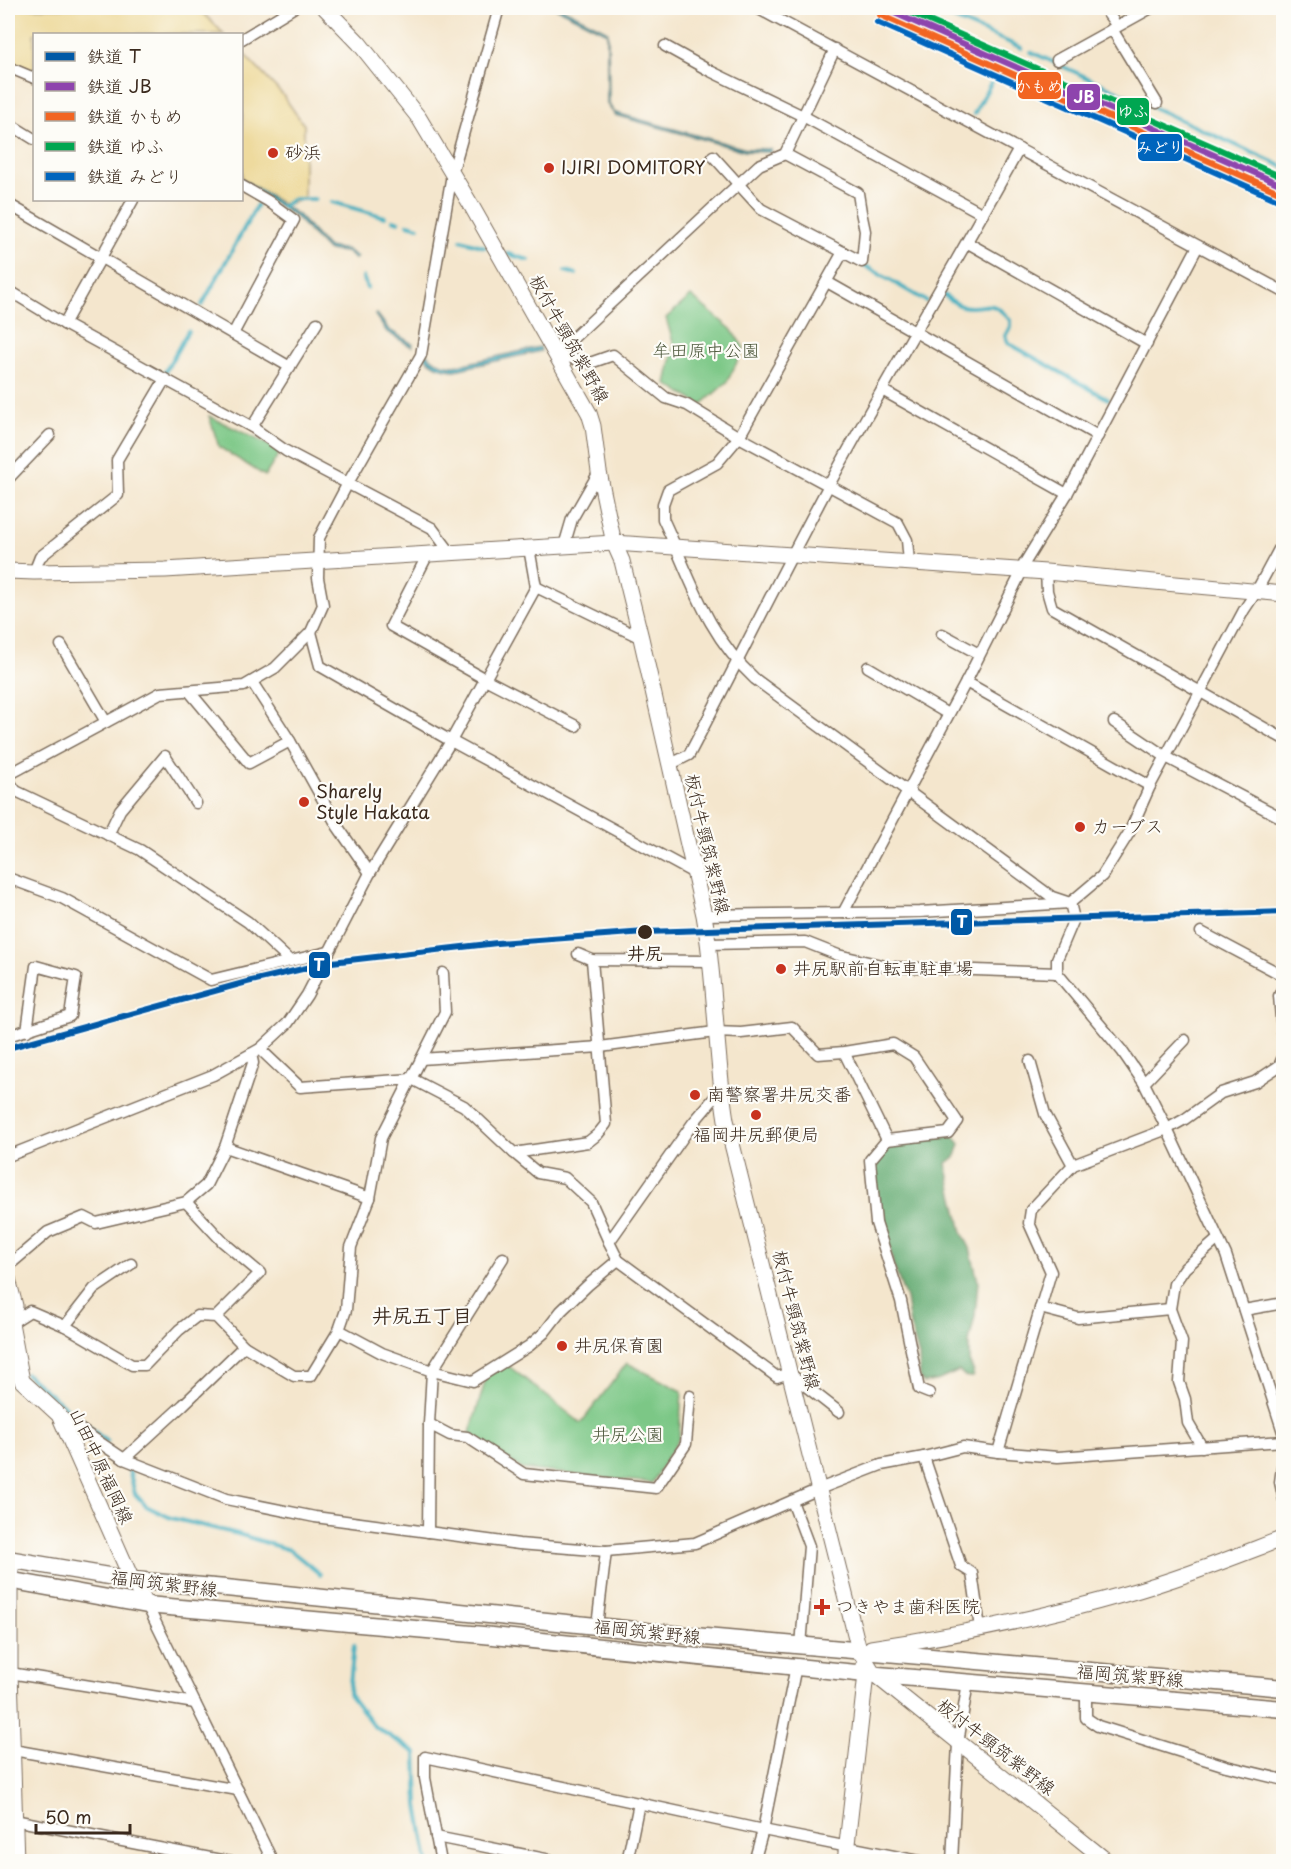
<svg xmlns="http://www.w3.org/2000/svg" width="1291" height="1869" font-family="'Playpen Sans','Klee One',sans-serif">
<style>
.green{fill:#7cc786;stroke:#5c7852;stroke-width:1.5}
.forest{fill:#65ac73;stroke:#506b48;stroke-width:1.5}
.sand{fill:#eeda9e;stroke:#94825e;stroke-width:1.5}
.water{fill:#42afbf;stroke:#3e6c6e;stroke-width:1.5}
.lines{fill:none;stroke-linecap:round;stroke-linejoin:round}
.stream{stroke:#42afbf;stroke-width:4}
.street-casing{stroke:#7c6c5b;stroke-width:13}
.secondary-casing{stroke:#7c6c5b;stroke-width:17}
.primary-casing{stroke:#7c6c5b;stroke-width:19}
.street{stroke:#fff;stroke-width:10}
.secondary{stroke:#fff;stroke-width:15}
.primary{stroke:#fff;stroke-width:16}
.rail-1-casing{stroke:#fdfcf7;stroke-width:10}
.rail-2-casing{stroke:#fdfcf7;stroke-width:10}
.rail-3-casing{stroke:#fdfcf7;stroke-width:10}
.rail-4-casing{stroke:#fdfcf7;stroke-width:10}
.rail-5-casing{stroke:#fdfcf7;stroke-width:10}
.rail-1{stroke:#0059a6;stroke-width:6}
.rail-2{stroke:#8e44ad;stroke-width:6}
.rail-3{stroke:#f26522;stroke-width:6}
.rail-4{stroke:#00a651;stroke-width:6}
.rail-5{stroke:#0065bd;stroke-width:6}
.poi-dot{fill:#c8321e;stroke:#fdfcf7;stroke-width:2}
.stop-dot{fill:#3b2a1e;stroke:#fdfcf7;stroke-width:2}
.labels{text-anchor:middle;stroke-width:4.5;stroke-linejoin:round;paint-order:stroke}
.poi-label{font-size:18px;fill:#3b2a1e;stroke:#fdfcf7;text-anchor:start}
.street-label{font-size:18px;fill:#3b2a1e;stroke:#fdfcf7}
.park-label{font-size:18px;fill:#4e593d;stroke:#fdfcf7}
.stop-label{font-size:18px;font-weight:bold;fill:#3b2a1e;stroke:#fdfcf7}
.neighbourhood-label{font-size:20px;font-weight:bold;fill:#3b2a1e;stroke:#fdfcf7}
.line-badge{stroke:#fdfcf7;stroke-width:2}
.badge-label{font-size:16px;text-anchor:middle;font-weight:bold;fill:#fff}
</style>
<rect width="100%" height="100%" fill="#fdfcf7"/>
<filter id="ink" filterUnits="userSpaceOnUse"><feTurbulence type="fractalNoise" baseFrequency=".0167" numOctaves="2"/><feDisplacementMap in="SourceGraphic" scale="12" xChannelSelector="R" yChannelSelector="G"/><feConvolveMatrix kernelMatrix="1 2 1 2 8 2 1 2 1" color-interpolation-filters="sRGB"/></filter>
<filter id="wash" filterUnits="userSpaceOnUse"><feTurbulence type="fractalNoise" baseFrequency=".008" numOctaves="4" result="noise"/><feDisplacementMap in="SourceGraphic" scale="24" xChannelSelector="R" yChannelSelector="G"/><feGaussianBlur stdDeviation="1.35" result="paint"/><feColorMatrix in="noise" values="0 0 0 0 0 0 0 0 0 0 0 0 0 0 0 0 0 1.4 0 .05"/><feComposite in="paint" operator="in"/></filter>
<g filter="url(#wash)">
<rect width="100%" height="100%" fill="#f4e6cd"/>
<g class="green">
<polygon points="691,296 731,329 744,348 727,382 701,405 666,384 674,346 666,318"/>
<polygon points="209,416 281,451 265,476 219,447"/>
<polygon points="627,1363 682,1391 679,1438 652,1483 522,1469 470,1433 487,1375 506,1364 581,1423"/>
</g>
<polygon class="forest" points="940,1136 955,1137 960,1144 956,1156 946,1164 962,1232 970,1248 978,1281 975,1316 969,1342 969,1361 973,1370 973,1377 966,1377 959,1371 939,1380 924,1383 920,1379 919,1356 910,1325 906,1299 893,1264 890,1248 882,1235 883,1223 879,1209 875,1170 879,1157 891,1144 919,1142"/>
<g class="sand">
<polygon points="8,8 198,8 224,34 34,34 34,74 8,60"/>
<polygon points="242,52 282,94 304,125 304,199 285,205 242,182"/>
</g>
<g class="water">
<polygon points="556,8 562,8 606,30 608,32 609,104 613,111 616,113 746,149 771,149 771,152 745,151 615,115 607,104 607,33"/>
<polygon points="242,179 265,193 298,215 327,247 347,250 357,257 355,259 346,252 327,250 296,217 242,182"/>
<polygon points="377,314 389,330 413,344 412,347 387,332 375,315"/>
<path d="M540,347L541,351L455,370C440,369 432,365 422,354L425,352C434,362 441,365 455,366Z"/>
</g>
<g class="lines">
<g class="stream">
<polyline points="928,8 1022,48"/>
<polyline points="942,41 998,70 974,114"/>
<polyline points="1031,52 1284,167"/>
<polyline points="1011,73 1066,95 1166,143"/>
<polyline points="332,202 385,217"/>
<polyline points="283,206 293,199 315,199"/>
<polyline points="393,220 399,222"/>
<polyline points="408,224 419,227"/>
<polyline points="461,240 485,247"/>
<polyline points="508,254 529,260"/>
<polyline points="862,264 926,301"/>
<polyline points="565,271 576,274"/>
<polyline points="363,277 367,288"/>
<path d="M941,293C947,297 955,304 962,306C987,311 989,295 1010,320V327L1005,336L1008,343L1108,399"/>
<polyline points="202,305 257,205"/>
<polyline points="164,374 188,331"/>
<polyline points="26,1374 107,1442"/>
<polyline points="127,1461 135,1494 146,1506 171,1518 238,1534 290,1550 320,1574"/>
<polyline points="354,1645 349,1694 374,1726 416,1753 418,1805 428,1862"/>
</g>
</g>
</g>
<g filter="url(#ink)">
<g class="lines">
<g class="street-casing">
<g id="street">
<polyline points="757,8 1284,292"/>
<polyline points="1104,8 1117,26"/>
<polyline points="1112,29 1157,103"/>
<polyline points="242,39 293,8"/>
<polyline points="665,46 710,71 803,116 983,214"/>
<polyline points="835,49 785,154 759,165 556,354 590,363 613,355 666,398 687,405 739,437 898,523 907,540 909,562"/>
<polyline points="1057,60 1151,8"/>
<polyline points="8,67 34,78"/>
<polyline points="8,123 34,139"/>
<path d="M785,154L858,193L861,212L865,231L862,262L843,252L739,437L717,463L668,490L663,504V519C691,578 705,633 755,679L1052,897L1070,903L1074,919L1057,959V973L1122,1051L1144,1083L1167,1129L1226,1255L1284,1435"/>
<polyline points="713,156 761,209 843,252"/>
<polyline points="8,204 290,367"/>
<polyline points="968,243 1147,344"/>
<polyline points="827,282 1098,436"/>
<polyline points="8,290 64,324 252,427 286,451 432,528 450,552"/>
<polyline points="64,324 133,200"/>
<polyline points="233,334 294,220 268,201 242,186"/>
<polyline points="882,390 1067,494"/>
<polyline points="252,427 317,323"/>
<polyline points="8,479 50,435"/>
<polyline points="564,546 572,519 599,472"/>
<polyline points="428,554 391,626 485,679 576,726"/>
<polyline points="34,572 40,557 118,495 117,460 165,379"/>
<polyline points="1046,572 1047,591 1052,608 1284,739"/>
<polyline points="536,587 641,638"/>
<polyline points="311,632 320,666 451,741 694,873"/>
<polyline points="942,634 979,654"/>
<polyline points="61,645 106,722"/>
<polyline points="868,667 948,714"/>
<polyline points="252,682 290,741 338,827 370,873"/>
<polyline points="966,682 1150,786"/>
<polyline points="189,691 249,763 290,741"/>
<polyline points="1114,722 1166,757 1284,819"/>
<path d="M669,765L689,755C736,665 781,574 829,485C890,372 957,262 1019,149"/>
<polyline points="8,775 160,693 244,686 275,668 311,632 323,605 318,578 319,538 348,483 421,355 452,174 499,8"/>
<polyline points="8,780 16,791 140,850 248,922 290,961"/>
<polyline points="108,835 120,810 165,756 196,803"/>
<polyline points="8,878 62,898 211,980 328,952"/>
<polyline points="843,913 966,682 1022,571 1024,564 1067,494 1198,246"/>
<polyline points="704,915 920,912 1070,903 1102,876 1129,833 1150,786 1244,610 1256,592 1284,540"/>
<polyline points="1201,932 1284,976"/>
<polyline points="708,944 805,942 838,955 890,967 1057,973"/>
<polyline points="578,954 592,960 710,961"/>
<polyline points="1284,985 1279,996 1284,1052"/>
<polyline points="8,1036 70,1016 76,977 36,966 27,1031"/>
<polyline points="260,1049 300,1087 412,1079 464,1106 514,1153 588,1142 598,1134 606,1124 592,960"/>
<polyline points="844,1052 887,1140 870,1160 876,1223 901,1301 919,1389 929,1393"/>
<polyline points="421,1059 600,1047 715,1032 741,1033 792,1027 818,1054 844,1052 893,1044 914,1057 957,1121 948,1133 887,1140"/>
<polyline points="1030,1061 1045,1114 1073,1165"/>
<polyline points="1144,1083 1185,1040"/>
<polyline points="721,1090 693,1123 609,1242 618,1260 777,1377 789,1373 839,1412"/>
<polyline points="225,1147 370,1198"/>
<polyline points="514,1153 538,1173 565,1178 591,1202 609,1242"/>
<polyline points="8,1156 213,1075 260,1049 288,1023 307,995 370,873 451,741 536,587 529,548"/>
<polyline points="186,1202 223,1242 260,1273 216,1317"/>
<polyline points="8,1266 48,1232 84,1217 96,1223 186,1202 206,1185 225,1147 253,1063 251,1054"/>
<polyline points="1040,1308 1078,1318 1170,1309"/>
<polyline points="1244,1310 1284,1303"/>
<polyline points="8,1325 30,1311 65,1326 132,1365 145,1365 179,1330 197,1316 216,1317 244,1346 294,1376 311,1376 339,1330 346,1310 351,1247 370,1198 381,1138 445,1012 443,973"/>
<polyline points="65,1326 94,1289 131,1264"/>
<polyline points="339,1330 382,1353 432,1371 473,1381 529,1346 544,1333 561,1311 588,1285 618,1260"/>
<polyline points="8,1370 22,1381"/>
<polyline points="59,1415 124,1459 226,1499 315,1517 519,1544 606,1551 695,1543 819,1489 881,1465 924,1457 963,1447 998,1452 1058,1457 1284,1441"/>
<polyline points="429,1424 450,1435 467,1437 524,1474 656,1488 686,1444 690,1396"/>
<polyline points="1202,1447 1188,1423 1185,1399 1179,1382 1182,1342 1170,1309 1174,1284 1185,1268 1218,1239"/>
<polyline points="998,1452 1051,1272 1029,1223 1031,1210 1073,1165 1167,1129 1185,1119 1221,1093 1255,1082 1279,1066 1284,1055"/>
<polyline points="1284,1454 1280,1482 1284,1500"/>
<polyline points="924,1457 961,1566 972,1573 980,1628"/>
<polyline points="124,1459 183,1405 244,1346"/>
<polyline points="792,1501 809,1546 801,1646"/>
<polyline points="428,1532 429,1424 432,1371 503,1258"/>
<polyline points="147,1605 273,1862"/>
<polyline points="597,1626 606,1551"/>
<polyline points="10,1673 195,1703"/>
<polyline points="1086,1692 1086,1718 1098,1726 1226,1766 1284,1780"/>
<polyline points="13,1750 238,1790"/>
<polyline points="14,1820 231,1862"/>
<polyline points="436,1837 561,1862"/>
<polyline points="441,1862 425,1778 425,1757 763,1830 924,1862"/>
<polyline points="627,1862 639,1803"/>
<polyline points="754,1862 763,1830 796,1666"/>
<polyline points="952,1862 958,1743 968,1682"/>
</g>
</g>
<g class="secondary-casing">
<g id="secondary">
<path d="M325,8L359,43L419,118L471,205L589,413L593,426L599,472L610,525L614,543L622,561L641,638L704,915C716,983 715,1052 726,1120L859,1650L874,1674L1108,1862"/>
<polyline points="8,571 34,572 165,570 614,543 1046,572 1284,594"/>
<polyline points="8,1279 15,1306 11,1323 22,1381 59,1415 132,1580 147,1605"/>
<polyline points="12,1560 10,1581 10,1673 16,1862"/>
<path d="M871,1648C956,1635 1042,1618 1125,1594C1179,1579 1231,1558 1284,1538"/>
<polyline points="845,1862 866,1674 864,1664"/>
</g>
</g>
<g class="primary-casing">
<g id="primary">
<polyline points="8,1559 132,1580 226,1588 694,1636 1284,1688"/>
<polyline points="8,1580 147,1605 483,1635 866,1674 1284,1709"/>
</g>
</g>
<use href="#street" class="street"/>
<use href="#secondary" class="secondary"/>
<use href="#primary" class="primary"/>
<g class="rail-1-casing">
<polyline id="rail-1" points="8,1048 247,982 332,962 497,943 645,932 1284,912"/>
</g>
<g class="rail-2-casing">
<polyline id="rail-2" points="883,8 1284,186"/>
</g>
<g class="rail-3-casing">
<polyline id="rail-3" points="880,15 1281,193"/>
</g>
<g class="rail-4-casing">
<polyline id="rail-4" points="900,8 1284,178"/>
</g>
<g class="rail-5-casing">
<polyline id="rail-5" points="877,22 1278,200"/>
</g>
<use href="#rail-1" class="rail-1"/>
<use href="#rail-2" class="rail-2"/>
<use href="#rail-3" class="rail-3"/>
<use href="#rail-4" class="rail-4"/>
<use href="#rail-5" class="rail-5"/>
</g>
</g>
<g class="poi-dot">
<circle cx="273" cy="153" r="6"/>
<circle cx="549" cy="168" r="6"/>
<circle cx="304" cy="802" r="6"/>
<circle cx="1080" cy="827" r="6"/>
<circle cx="781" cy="969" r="6"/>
<circle cx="695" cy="1095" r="6"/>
<circle cx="756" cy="1115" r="6"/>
<circle cx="562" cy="1346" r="6"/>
<path d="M819 1598h6v6h6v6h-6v6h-6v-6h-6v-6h6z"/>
</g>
<circle class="stop-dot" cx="645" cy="932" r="8"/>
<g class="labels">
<g class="poi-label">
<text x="285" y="159">砂浜</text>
<text x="561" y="174">IJIRI DOMITORY</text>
<text x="316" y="798">Sharely<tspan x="316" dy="21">Style Hakata</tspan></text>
<text x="1092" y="833">カーブス</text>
<text x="793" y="975">井尻駅前自転車駐車場</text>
<text x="707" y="1101">南警察署井尻交番</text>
<text x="756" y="1141" text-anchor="middle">福岡井尻郵便局</text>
<text x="574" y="1352">井尻保育園</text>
<text x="836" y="1613">つきやま歯科医院</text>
</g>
<g class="street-label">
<text transform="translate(569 339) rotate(61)" y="6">板付牛頸筑紫野線</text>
<text transform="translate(707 844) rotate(77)" y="6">板付牛頸筑紫野線</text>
<text transform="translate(796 1320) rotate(76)" y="6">板付牛頸筑紫野線</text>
<text transform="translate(101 1466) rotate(65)" y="6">山田中原福岡線</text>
<text transform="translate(164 1584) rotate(7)" y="6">福岡筑紫野線</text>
<text transform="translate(647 1632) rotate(6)" y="6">福岡筑紫野線</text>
<text transform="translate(1130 1676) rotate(5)" y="6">福岡筑紫野線</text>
<text transform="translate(996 1747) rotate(38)" y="6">板付牛頸筑紫野線</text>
</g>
<g class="park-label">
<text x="706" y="357">牟田原中公園</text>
<text x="628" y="1441">井尻公園</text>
</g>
<g class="stop-label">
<text x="645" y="960">井尻</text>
</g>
<g class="neighbourhood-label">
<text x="422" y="1323">井尻五丁目</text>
</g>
</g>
<g class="line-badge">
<rect x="1017" y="71" width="45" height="29" rx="6" fill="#f26522"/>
<rect x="1066" y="83" width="35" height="28" rx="6" fill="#8e44ad"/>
<rect x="1116" y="97" width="34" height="29" rx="6" fill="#00a651"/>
<rect x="1137" y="133" width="46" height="29" rx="6" fill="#0065bd"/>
<rect x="950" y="908" width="23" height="28" rx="6" fill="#0059a6"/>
<rect x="308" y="951" width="23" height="28" rx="6" fill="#0059a6"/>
</g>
<g class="badge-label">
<text x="1039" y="92">かもめ</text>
<text x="1084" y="103">JB</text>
<text x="1133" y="117">ゆふ</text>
<text x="1160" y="153">みどり</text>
<text x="962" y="928">T</text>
<text x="319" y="971">T</text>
</g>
<rect width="1291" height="1869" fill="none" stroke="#fdfcf7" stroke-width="30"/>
<rect x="33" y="33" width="210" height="168" fill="#fdfcf7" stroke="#afa8a0" stroke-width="1.5"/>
<rect x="45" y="52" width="30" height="9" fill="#0059a6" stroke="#afa8a0" stroke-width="1.5"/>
<text x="87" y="63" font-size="18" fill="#3b2a1e">鉄道 T</text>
<rect x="45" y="82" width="30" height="9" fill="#8e44ad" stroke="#afa8a0" stroke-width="1.5"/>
<text x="87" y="93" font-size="18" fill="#3b2a1e">鉄道 JB</text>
<rect x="45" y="112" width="30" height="9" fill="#f26522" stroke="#afa8a0" stroke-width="1.5"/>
<text x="87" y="123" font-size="18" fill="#3b2a1e">鉄道 かもめ</text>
<rect x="45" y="142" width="30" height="9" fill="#00a651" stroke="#afa8a0" stroke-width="1.5"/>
<text x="87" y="153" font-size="18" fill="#3b2a1e">鉄道 ゆふ</text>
<rect x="45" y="172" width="30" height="9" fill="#0065bd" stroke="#afa8a0" stroke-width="1.5"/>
<text x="87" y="183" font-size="18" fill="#3b2a1e">鉄道 みどり</text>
<path d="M36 1824v9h94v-9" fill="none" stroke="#3b2a1e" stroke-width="3"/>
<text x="45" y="1824" font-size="18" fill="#3b2a1e" stroke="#fdfcf7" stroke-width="4.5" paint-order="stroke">50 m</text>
</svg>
